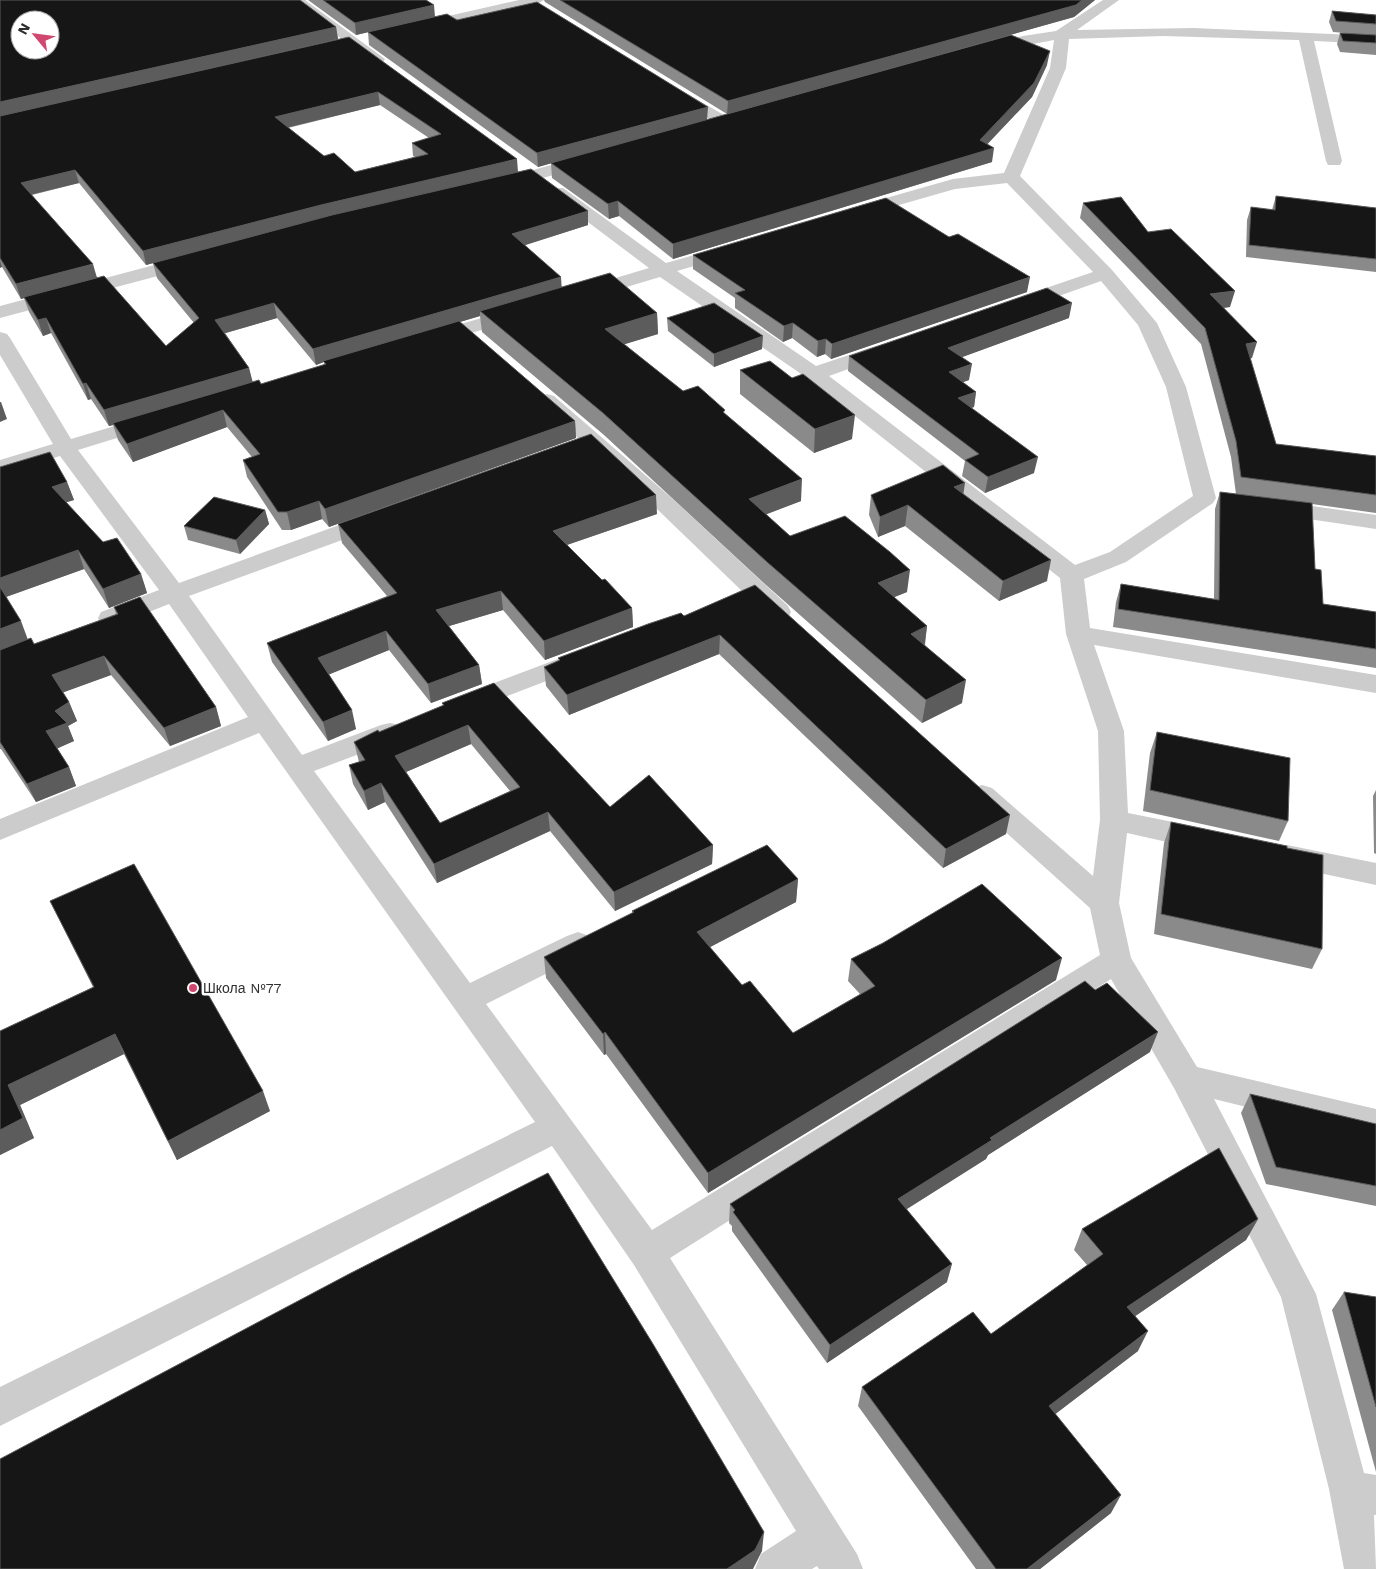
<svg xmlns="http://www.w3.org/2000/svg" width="1376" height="1569" font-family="'Work Sans',sans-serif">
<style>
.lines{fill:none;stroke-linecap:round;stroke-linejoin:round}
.street{fill:#ccc;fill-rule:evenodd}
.wall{fill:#8a8a8a;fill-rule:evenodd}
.shaded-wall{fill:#5c5c5c}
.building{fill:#161616;stroke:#5c5c5c;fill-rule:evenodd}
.poi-dot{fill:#d04770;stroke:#fff;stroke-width:2}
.labels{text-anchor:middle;stroke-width:5;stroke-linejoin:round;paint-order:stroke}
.poi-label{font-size:14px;fill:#2f2f2f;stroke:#fff;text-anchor:start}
</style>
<rect width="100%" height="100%" fill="#fff"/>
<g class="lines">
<g class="street">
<polygon points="289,0 305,0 385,59 383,62 373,62"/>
<polygon points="519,0 544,0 537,4 418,31 411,27 413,24"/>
<polygon points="1103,0 1119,0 1077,30 1194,28 1376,36 1376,44 1314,41 1342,161 1340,165 1328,165 1326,161 1299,40 1163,36 1069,39 1066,68 1020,176 1112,270 1157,323 1186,387 1216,498 1213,503 1126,562 1084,579 1090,628 1376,675 1376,693 1094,645 1124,731 1128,813 1203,828 1213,832 1217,839 1213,846 1203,850 1127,833 1119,903 1131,958 1197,1067 1376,1109 1376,1139 1214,1099 1316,1294 1364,1473 1376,1475 1376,1515 1374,1515 1376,1569 1344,1569 1329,1489 1281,1297 1174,1088 1111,979 670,1258 857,1554 863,1569 819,1569 817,1566 812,1569 755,1569 761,1554 796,1531 634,1265 552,1146 0,1426 0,1387 535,1122 259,733 0,840 0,819 248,717 169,604 119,624 110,626 101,624 98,618 101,612 159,590 60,456 0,474 0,460 53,444 0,355 0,332 7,334 10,338 71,439 145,417 152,415 159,417 163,421 159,425 78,450 179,583 367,515 375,513 383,515 386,520 383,525 189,596 302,755 381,725 390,723 399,725 403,732 399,739 314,771 470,983 567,936 578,932 589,936 593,944 589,952 486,1004 652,1230 1100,955 1090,908 972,802 968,795 972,788 982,785 992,788 1093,876 1100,820 1098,731 1066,634 1060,578 807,378 660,277 593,297 579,297 577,293 579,289 649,268 548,192 551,188 563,188 666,263 729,245 735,246 738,250 735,254 677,271 816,366 876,346 883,344 890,346 893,350 890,354 829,376 1075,565 1110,552 1193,496 1166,387 1138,325 1101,281 1025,308 1011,308 1008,304 1011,300 1093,272 1007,183 955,189 857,217 851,216 848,212 851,208 953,179 1004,173 1050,68 1054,40 986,53 979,49 981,46 1023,36 1056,31"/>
<polygon points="675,87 731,119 733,122 731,125 719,125 670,95 667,92 670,89"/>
<polygon points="589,155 595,156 597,160 595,164 535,180 529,179 527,175 529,171"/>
<polygon points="192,255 199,257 201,261 199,265 0,318 0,306"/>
<polygon points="516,308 523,310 526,314 523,318 430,345 423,343 420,339 423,335"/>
<polygon points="547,394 554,396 674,500 788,606 791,612 788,618 779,620 770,618 658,510 540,404 537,400 540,396"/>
<polygon points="1276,501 1376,515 1376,529 1268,513 1265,508 1268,503"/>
<polygon points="579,651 588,653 592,659 588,665 466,712 457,709 453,703 457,697"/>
<polygon points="1287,845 1376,863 1376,885 1277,864 1273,856 1277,848"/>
</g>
</g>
<g class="wall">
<path d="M0,0L336,27L338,39L349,37L518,172L588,211V225L525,245L562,287L657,313L658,334L624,344L683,391L725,410L724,413L801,501L766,514L790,536L907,592L894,597L927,626L925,645L962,703L922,723L766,585L604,435L482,332L480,316L460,322L575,421L576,438L329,527L322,519L291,530H282L247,477L243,460L252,457L227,427L133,462L118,440L113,425L109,426L91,399L88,400L51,333L43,336L29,312L24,298L21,299L2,267H0ZM380,105L429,138L412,143L413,156L415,157L355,172L324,156L288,128ZM79,183L146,265L153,263L157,278L194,323L166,346L97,277L32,195ZM277,318L316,365L324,362V365L261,384L252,382L249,368L225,333Z"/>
<polygon points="308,0 426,0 435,17 457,20 707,120 1047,65 1032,97 987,144 992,162 673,259 619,216 609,219 552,178 551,163 538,167 369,45 368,32 356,35"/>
<polygon points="544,0 1095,0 1074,17 727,114 545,2"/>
<polygon points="1332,11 1376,15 1376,55 1340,52 1337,44 1340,33 1345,33 1333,32 1329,22"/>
<polygon points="1276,196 1376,208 1376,272 1246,257 1247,220 1251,207 1272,210"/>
<polygon points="1083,203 1148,232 1230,307 1223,308 1252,358 1250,358 1276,444 1376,456 1376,513 1312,504 1315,569 1323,604 1376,612 1376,668 1113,627 1116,602 1121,584 1214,599 1215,509 1220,492 1236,494 1231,457 1201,344 1080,218"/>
<polygon points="693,255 1027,292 831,359 825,354 817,357 792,338 783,342 735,308 735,298 693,269"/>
<polygon points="667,318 762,349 714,367 668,331"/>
<polygon points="1069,318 962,357 969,380 963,382 976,392 974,407 971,408 1034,473 985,493 962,476 965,461 848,371 849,356"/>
<polygon points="740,370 852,439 814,453 740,394"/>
<polygon points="0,467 67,482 74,500 66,502 103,542 141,574 147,593 109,608 84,569 6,597 28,640 34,644 116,614 114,607 216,707 221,726 170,746 111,675 63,692 69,702 77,721 68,726 74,741 57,748 69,767 76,786 36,802 1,749 0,749"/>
<polygon points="963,494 1047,581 999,601 905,526 878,537 869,515 871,495"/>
<polygon points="265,510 269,524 240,554 188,540 184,526"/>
<polygon points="657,514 567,545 602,580 632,608 633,627 545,660 503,610 449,626 479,665 482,684 431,703 389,650 329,674 356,729 328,741 272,662 267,643 387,596 342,543 338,524"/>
<polygon points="755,585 1006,834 943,868 719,654 569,715 546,686 544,667 559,661 558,658 684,616"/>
<path d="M442,703L610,807L713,845L712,864L615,911L550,831L437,883L385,802L368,810L353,784L349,765L359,762L354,742L443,706ZM471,744L510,791L440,823L406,772Z"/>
<polygon points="1157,732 1288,821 1279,841 1143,811 1150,753"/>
<polygon points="1376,790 1376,854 1374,853 1373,796"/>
<polygon points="1171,822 1287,848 1322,949 1312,969 1154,934 1164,843"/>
<polygon points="798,879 796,902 710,947 742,985 793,1033 860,994 848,981 851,959 1056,980 708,1193 606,1054 604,1055 546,978 544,957 633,913 632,911"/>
<polygon points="50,901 270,1111 177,1160 124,1054 20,1105 34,1138 0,1155 0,1031 93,987"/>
<polygon points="1150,1052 988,1155 986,1159 907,1209 947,1282 827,1363 732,1231 732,1226 729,1223 730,1204"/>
<polygon points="1250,1094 1376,1124 1376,1206 1266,1184 1241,1113"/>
<polygon points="1258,1219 1246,1240 1135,1316 1138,1351 1055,1414 1111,1513 1040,1569 976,1569 858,1406 862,1387 991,1334 1087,1265 1074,1250 1082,1229"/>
<polygon points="1344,1292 1376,1297 1376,1472 1332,1310"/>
</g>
<g class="shaded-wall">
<polygon points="1082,0 1095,0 1074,17 727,114 728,101"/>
<polygon points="434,5 435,17 356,35 355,23"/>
<polygon points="336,27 338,39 0,116 0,102"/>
<polygon points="1050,51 1047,65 1032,97 980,152 994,148 992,162 673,259 673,244 980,140"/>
<polygon points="378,92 380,105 277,130 275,117"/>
<polygon points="708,107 707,120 538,167 537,153"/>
<polygon points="517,159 518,172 324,218 146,265 143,251 321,205"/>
<polygon points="75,170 79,183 25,196 21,183"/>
<polygon points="618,201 619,216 609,219 608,204"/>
<polygon points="588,211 588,225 513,249 512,234"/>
<polygon points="0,261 2,267 0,268"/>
<polygon points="93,264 97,278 21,299 16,284"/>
<polygon points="561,277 562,292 480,311 480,316 324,362 323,361 324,362 316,365 313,349"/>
<polygon points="1030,277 1027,292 831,359 832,344"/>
<polygon points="1235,291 1230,307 1206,310 1210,294"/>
<polygon points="274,303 277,318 219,335 215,320"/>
<polygon points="1072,303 1069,318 946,363 948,348"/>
<polygon points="657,313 658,334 606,350 605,329"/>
<polygon points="46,318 51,333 43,336 38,320"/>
<polygon points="793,323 792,338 783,342 784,326"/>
<polygon points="763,336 762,349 714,367 714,354"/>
<polygon points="826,339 825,354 817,357 818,341"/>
<polygon points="1257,342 1252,358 1241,360 1246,344"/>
<polygon points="972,364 969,380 947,388 949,372"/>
<polygon points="249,368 253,383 113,423 113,425 109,426 104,410"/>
<polygon points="86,383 91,399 88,400 83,384"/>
<polygon points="976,392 974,407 956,414 958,398"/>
<polygon points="0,402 1,402 7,419 0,422"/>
<polygon points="223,410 227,427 133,462 127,444"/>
<polygon points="855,415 852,439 814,453 815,429"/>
<polygon points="575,421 576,438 329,527 325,509"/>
<polygon points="1038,457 1034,473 985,493 988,477"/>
<polygon points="802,479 801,501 749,521 749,499"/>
<polygon points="67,482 74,500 58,505 52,487"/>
<polygon points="965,483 962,503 954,487"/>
<polygon points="656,495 657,514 555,549 553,531"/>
<polygon points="319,501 322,519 291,530 287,512"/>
<polygon points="908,505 905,526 878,537 880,517"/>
<polygon points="265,510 269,524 240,554 236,540"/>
<polygon points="78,550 84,569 3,598 0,590 0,578"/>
<polygon points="1051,560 1047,581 999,601 1003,581"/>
<polygon points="910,570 907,592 875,605 878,583"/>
<polygon points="141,574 147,593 109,608 103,589"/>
<polygon points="501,591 503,610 439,629 436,610"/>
<polygon points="632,608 633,627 545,660 544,641"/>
<polygon points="21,621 28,640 0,651 0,629"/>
<polygon points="927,626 924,649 911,634"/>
<polygon points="386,631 389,650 323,677 318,658"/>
<polygon points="720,635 719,654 569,715 567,695"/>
<polygon points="104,656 111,675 59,694 52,675"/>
<polygon points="479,665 482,684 431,703 428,684"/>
<polygon points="966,680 962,703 922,723 926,700"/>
<polygon points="69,702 77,721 68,726 74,741 54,750 46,731 55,711"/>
<polygon points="216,707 221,726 170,746 164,728"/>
<polygon points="352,710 356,729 328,741 323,722"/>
<polygon points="468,725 471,744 399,775 395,756"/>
<polygon points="69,767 76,786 36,802 27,784"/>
<polygon points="381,783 385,802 368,810 364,791"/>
<polygon points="548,812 550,831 437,883 434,864"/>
<polygon points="1010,815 1006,834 943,868 946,849"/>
<polygon points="713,845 712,864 615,911 614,892"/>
<polygon points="798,879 796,902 697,954 697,932"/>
<polygon points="1062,958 1056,980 708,1193 708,1173"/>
<polygon points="605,1032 606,1054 604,1055 603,1034"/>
<polygon points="1158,1032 1150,1052 988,1155 986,1159 894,1217 898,1199 990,1138"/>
<polygon points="115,1034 124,1054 20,1105 34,1138 0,1155 0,1130 8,1085"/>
<polygon points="263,1091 270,1111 177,1160 168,1141"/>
<polygon points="1258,1219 1246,1240 1118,1328 1127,1307"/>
<polygon points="952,1264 947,1282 827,1363 830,1345"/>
<polygon points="1148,1331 1138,1351 1041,1425 1049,1406"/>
<polygon points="1121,1495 1111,1513 1040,1569 1027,1569"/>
<polygon points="764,1532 762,1551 753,1569 727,1569"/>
</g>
<g class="building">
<path d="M0,0H300L336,27L0,102ZM20,20H50V50H20Z"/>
<polygon points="323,0 426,0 434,5 355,23"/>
<polygon points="560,0 1082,0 1076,5 728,101"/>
<polygon points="537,2 708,107 537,153 368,32 447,14 457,20"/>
<polygon points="1332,11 1376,15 1376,24 1336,21"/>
<polygon points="1340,33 1376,35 1376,43 1343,41"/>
<polygon points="1011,35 1050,51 1034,83 980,140 994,148 673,244 618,201 608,204 551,163"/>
<path d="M349,37L517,159L321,205L143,251L75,170L21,183L93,264L16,284L0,258V116ZM378,92L441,134L412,143L428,154L355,172L334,153L324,156L275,117Z"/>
<polygon points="531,169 588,211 512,234 561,277 313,349 274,303 215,320 249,368 104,410 86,383 83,384 46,318 38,320 24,297 104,276 166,346 199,318 153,263 332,215"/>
<polygon points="1276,196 1376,208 1376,259 1249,245 1251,207 1275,210"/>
<polygon points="1121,197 1148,232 1171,229 1235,291 1210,294 1257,342 1246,344 1276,444 1376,456 1376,495 1241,477 1236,441 1205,328 1083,203"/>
<polygon points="886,198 949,237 958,234 1030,277 832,344 826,339 818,341 793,323 784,326 735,293 745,290 693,255"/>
<polygon points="610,273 657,313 605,329 683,391 698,386 725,410 723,412 802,479 749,499 790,536 845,516 890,552 910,570 878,583 927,626 911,634 966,680 926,700 767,562 603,413 480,311"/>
<polygon points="1047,288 1072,303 948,348 972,364 949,372 976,392 958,398 1038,457 988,477 965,460 979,454 849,356"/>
<polygon points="714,303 763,336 714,354 667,318"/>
<polygon points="459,321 575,421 325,509 319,501 287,512 278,512 243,460 260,454 223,410 127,444 113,423 259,380 261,384 326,364 323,361"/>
<polygon points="770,361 792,378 803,374 855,415 815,429 740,370"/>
<polygon points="591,434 656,495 553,531 602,580 605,579 632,608 544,641 501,591 436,610 479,665 428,684 386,631 318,658 352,710 323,722 267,643 397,593 338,524"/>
<polygon points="50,452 67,482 52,487 103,542 117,538 141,574 103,589 78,550 0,578 0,467"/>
<polygon points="943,465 965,483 954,487 1051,560 1003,581 908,505 880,517 871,495"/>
<polygon points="1220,492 1312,503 1315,569 1321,570 1323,604 1376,612 1376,649 1118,609 1121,584 1219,600"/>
<polygon points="214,497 265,510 236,540 184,526"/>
<polygon points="755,585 1010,815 946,849 720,635 567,695 544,667 560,660 558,658 648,624 681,613 684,616"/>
<polygon points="0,587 21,621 0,629"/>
<polygon points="140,597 216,707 164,728 104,656 52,675 69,702 55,711 67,723 46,731 69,767 27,784 0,742 0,650 31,638 34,644 118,614 114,607"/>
<path d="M494,683L610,807L649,775L713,845L614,892L548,812L434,864L381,783L364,791L349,765L365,760L354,742L378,730L379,732L444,705L442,703ZM468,725L520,787L440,823L395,756Z"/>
<polygon points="1157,732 1290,758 1288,821 1150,790"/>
<polygon points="1171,822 1287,846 1287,848 1323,855 1322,949 1161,914"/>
<polygon points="767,845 798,879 697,932 742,985 750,981 793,1033 875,986 851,959 883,943 982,884 1062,958 708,1173 605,1032 603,1034 544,957 634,912 632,911"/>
<polygon points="134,864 263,1091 168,1141 115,1034 8,1085 23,1118 0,1130 0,1031 94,987 50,901"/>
<polygon points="1085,981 1095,990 1107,983 1158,1032 990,1138 992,1140 898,1199 952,1264 830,1345 733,1212 735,1210 730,1204"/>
<polygon points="1250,1094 1376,1124 1376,1186 1276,1167"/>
<polygon points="1219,1148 1258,1219 1127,1307 1148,1331 1049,1406 1121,1495 1027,1569 996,1569 862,1387 973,1312 991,1334 1103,1254 1082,1229"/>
<polygon points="548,1173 653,1344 764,1532 755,1550 727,1569 0,1569 0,1459 349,1274"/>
<polygon points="1344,1292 1376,1297 1376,1407"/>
</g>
<circle class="poi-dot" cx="193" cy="988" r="5"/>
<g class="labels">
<g class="poi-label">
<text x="203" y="993">Школа №77</text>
</g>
</g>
<g transform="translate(35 35) rotate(299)"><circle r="24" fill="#ffffff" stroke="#acacac"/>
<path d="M0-4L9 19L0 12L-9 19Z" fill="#d04770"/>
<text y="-8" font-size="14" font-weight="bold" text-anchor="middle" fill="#2f2f2f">N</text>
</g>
</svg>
